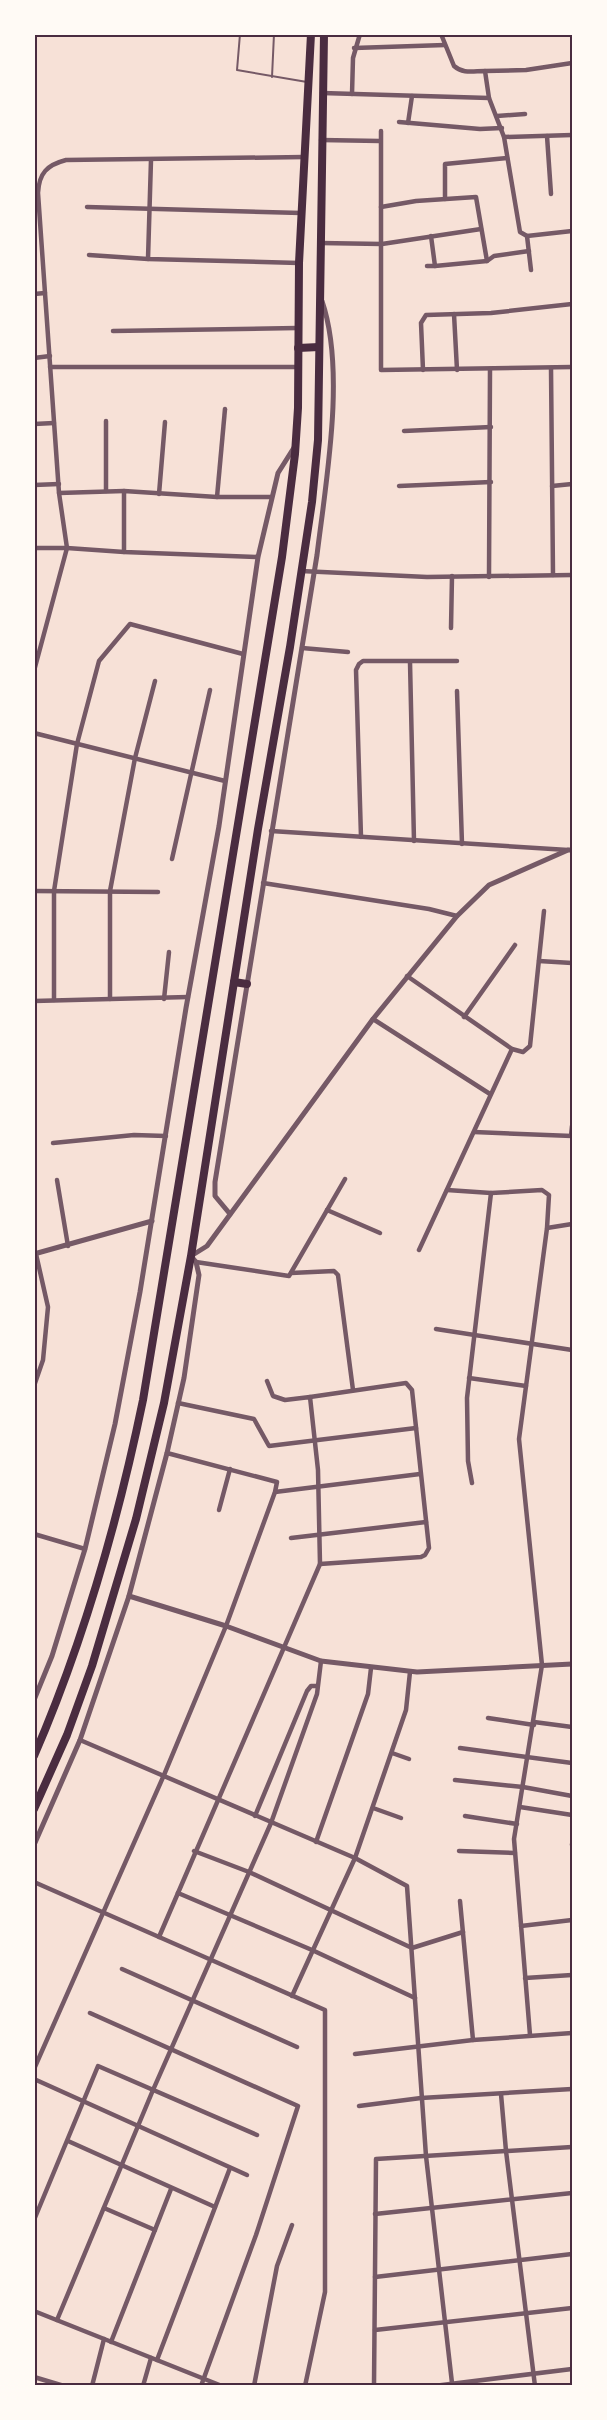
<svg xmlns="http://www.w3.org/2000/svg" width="607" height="2420" font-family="Ubuntu,sans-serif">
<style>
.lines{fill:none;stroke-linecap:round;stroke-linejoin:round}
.service{stroke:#755966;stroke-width:2}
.minor{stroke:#755966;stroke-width:4.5}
.tertiary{stroke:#755966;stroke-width:5}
.trunk{stroke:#4a2c40;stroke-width:8}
.neatline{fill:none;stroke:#4a2c40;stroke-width:2}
</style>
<rect width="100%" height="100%" fill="#f7e1d7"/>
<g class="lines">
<g class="service">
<polyline points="240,34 237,70 307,82"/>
<polyline points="272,77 274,34"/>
</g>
<g class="minor">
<path d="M441,34L454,66C463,74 473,71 485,71L489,98"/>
<polyline points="354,48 445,45"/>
<polyline points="485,71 526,70 572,63"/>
<polyline points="322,93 489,98 504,137 520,232 527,236 572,231"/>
<polyline points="352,94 353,58 360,34"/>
<polyline points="497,116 525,114"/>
<polyline points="399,122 480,129 502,128"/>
<polyline points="408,123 412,96"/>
<polyline points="381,131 381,370 572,367"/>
<polyline points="547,136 551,194"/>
<polyline points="504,137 572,135"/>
<polyline points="321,140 380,141"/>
<polyline points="445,199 445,164 507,158"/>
<polyline points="87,207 301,213"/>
<polyline points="381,207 416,201 476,197 487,261"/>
<polyline points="527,236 531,270"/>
<polyline points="320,243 382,244 481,229"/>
<polyline points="89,255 148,259 299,263"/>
<polyline points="148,259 151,160"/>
<polyline points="427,266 435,266 431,236"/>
<polyline points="435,266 487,261 494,256 529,251"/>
<polyline points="34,294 45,293"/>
<polyline points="454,314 457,370"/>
<polyline points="113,331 297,328"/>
<polyline points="34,358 50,356"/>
<polyline points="50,367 298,367"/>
<polyline points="551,368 553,575"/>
<polyline points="423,370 421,323 426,315 491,313 572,304"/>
<polyline points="34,424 54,423"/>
<polyline points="404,431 491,427"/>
<polyline points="34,485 59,484"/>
<polyline points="399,486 491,482"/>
<polyline points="552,486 572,484"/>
<polyline points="106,491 106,421"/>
<polyline points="59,493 124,491"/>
<polyline points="159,494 165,422"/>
<polyline points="217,497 225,409"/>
<polyline points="34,548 67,548 124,552 258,557"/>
<polyline points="124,552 124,491 217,497 271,497"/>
<polyline points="301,571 427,577 572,575"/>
<polyline points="489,577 490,369"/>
<polyline points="451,628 452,576"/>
<polyline points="302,648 348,652"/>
<polyline points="410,662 414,841"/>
<path d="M34,671L67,548L59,493L38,193C39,173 47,165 66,160L304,157"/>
<polyline points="457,691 462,844"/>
<polyline points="34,733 225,781"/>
<polyline points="271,831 568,850"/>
<polyline points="361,837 356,670 359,664 363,661 457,661"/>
<polyline points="172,859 210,690"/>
<polyline points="263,883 429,909 457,916"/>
<polyline points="34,891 158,892"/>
<polyline points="539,961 572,963"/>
<polyline points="407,976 512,1049 523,1052 530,1046 544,911"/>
<polyline points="110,999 110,891 135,758 155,681"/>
<polyline points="164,999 169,952"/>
<polyline points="54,1000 54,891 77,744 99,661 130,624 243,654"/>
<polyline points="34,1001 188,997"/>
<polyline points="464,1017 515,945"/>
<polyline points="373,1019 490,1094"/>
<polyline points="474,1132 572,1136"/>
<polyline points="571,1136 572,1126"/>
<polyline points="53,1143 134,1135 166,1136"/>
<polyline points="57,1180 68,1246"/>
<polyline points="447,1190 491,1193 542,1190 549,1195 547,1228 519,1439 542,1665 514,1839 530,2035"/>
<polyline points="327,1210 380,1233"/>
<polyline points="547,1228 572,1224"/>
<polyline points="419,1250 512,1049"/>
<polyline points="196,1262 289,1276 345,1179"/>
<polyline points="291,1273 334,1271 338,1275 353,1390"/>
<polyline points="436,1329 572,1350"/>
<polyline points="469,1378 526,1386"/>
<polyline points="34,1386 43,1360 48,1307 36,1254"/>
<polyline points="310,1397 406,1383 412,1390 429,1548 425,1555 421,1557 320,1564"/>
<polyline points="178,1403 254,1419 269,1446 416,1428"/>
<polyline points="472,1483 468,1461 467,1398 491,1193"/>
<polyline points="275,1492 420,1474"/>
<polyline points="219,1510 230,1469"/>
<polyline points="34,1534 85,1549"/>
<polyline points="291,1538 426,1522"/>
<polyline points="488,1718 534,1725"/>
<polyline points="534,1722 572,1727"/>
<polyline points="80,1740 355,1858 407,1886 426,2156 452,2383"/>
<polyline points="460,1748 572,1763"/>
<polyline points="392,1753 409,1759"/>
<polyline points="455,1780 523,1787 572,1796"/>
<polyline points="520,1807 572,1815"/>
<polyline points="373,1808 401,1818"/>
<polyline points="255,1816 307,1691 311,1686 317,1686"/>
<polyline points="465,1816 517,1824"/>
<polyline points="316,1842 368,1694 371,1668"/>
<polyline points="572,1844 572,1845"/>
<polyline points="194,1851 249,1872 412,1948 463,1932"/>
<polyline points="459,1851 515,1853"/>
<polyline points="34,1882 325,2010 325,2292 305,2386"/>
<polyline points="178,1893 312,1950 415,1998"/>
<polyline points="460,1901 473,2040"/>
<polyline points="521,1926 572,1920"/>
<polyline points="159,1937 320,1564 318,1470 310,1397 285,1400 273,1396 267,1381"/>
<polyline points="122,1969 297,2047"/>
<polyline points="525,1978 572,1975"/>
<polyline points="292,1996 355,1858 406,1710 410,1672"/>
<polyline points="90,2013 298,2106 256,2235 201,2386"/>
<polyline points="355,2054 473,2040 572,2033"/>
<polyline points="34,2069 164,1775 226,1626 275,1492 277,1482 167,1453"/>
<polyline points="34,2079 247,2175"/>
<polyline points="501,2094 506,2151 535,2386"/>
<polyline points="359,2106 421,2098 572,2089"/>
<polyline points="68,2141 215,2207"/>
<polyline points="104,2208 155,2230"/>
<polyline points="375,2214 572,2193"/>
<polyline points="34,2220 98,2066 257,2135"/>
<polyline points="375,2277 572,2254"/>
<polyline points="34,2311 222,2386"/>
<polyline points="57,2320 153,2090 271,1823 317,1694 321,1661"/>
<polyline points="375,2330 572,2308"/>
<polyline points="111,2342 171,2189"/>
<polyline points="157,2360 230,2168"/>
<polyline points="34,2377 64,2386"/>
<polyline points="92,2386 104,2339"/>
<polyline points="143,2386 151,2358"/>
<polyline points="254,2386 277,2266 292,2225"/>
<polyline points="374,2386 376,2159 572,2147"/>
<polyline points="434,2386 572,2369"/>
</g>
<g class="tertiary">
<path d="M230,1214L215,1196V1182L317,555C326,481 346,371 322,301"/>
<polyline points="34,1254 152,1221"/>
<polyline points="129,1596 226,1626 321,1661 417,1672 572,1664"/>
<polyline points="34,1700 52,1656 85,1549 115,1424 140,1292 186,1008 219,826 258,557 278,473 295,446"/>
<polyline points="34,1845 80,1740 129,1596 167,1453 184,1378 199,1275 196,1262 191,1256 207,1246 373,1019 457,916 489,885 568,850 572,850"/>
</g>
<g class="trunk">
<polyline points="298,348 319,347"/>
<polyline points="234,982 247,984"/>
<path d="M34,1756C83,1643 118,1521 143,1400L282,557L295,454L298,408L299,263L311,34"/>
<polyline points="34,1809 67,1735 92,1666 136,1519 164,1403 191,1256 258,829 290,647 312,502 318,440 324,34"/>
</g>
</g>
<rect width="607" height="2420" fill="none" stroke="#fffaf5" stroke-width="72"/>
<rect x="36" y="36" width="535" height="2348" class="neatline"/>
</svg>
